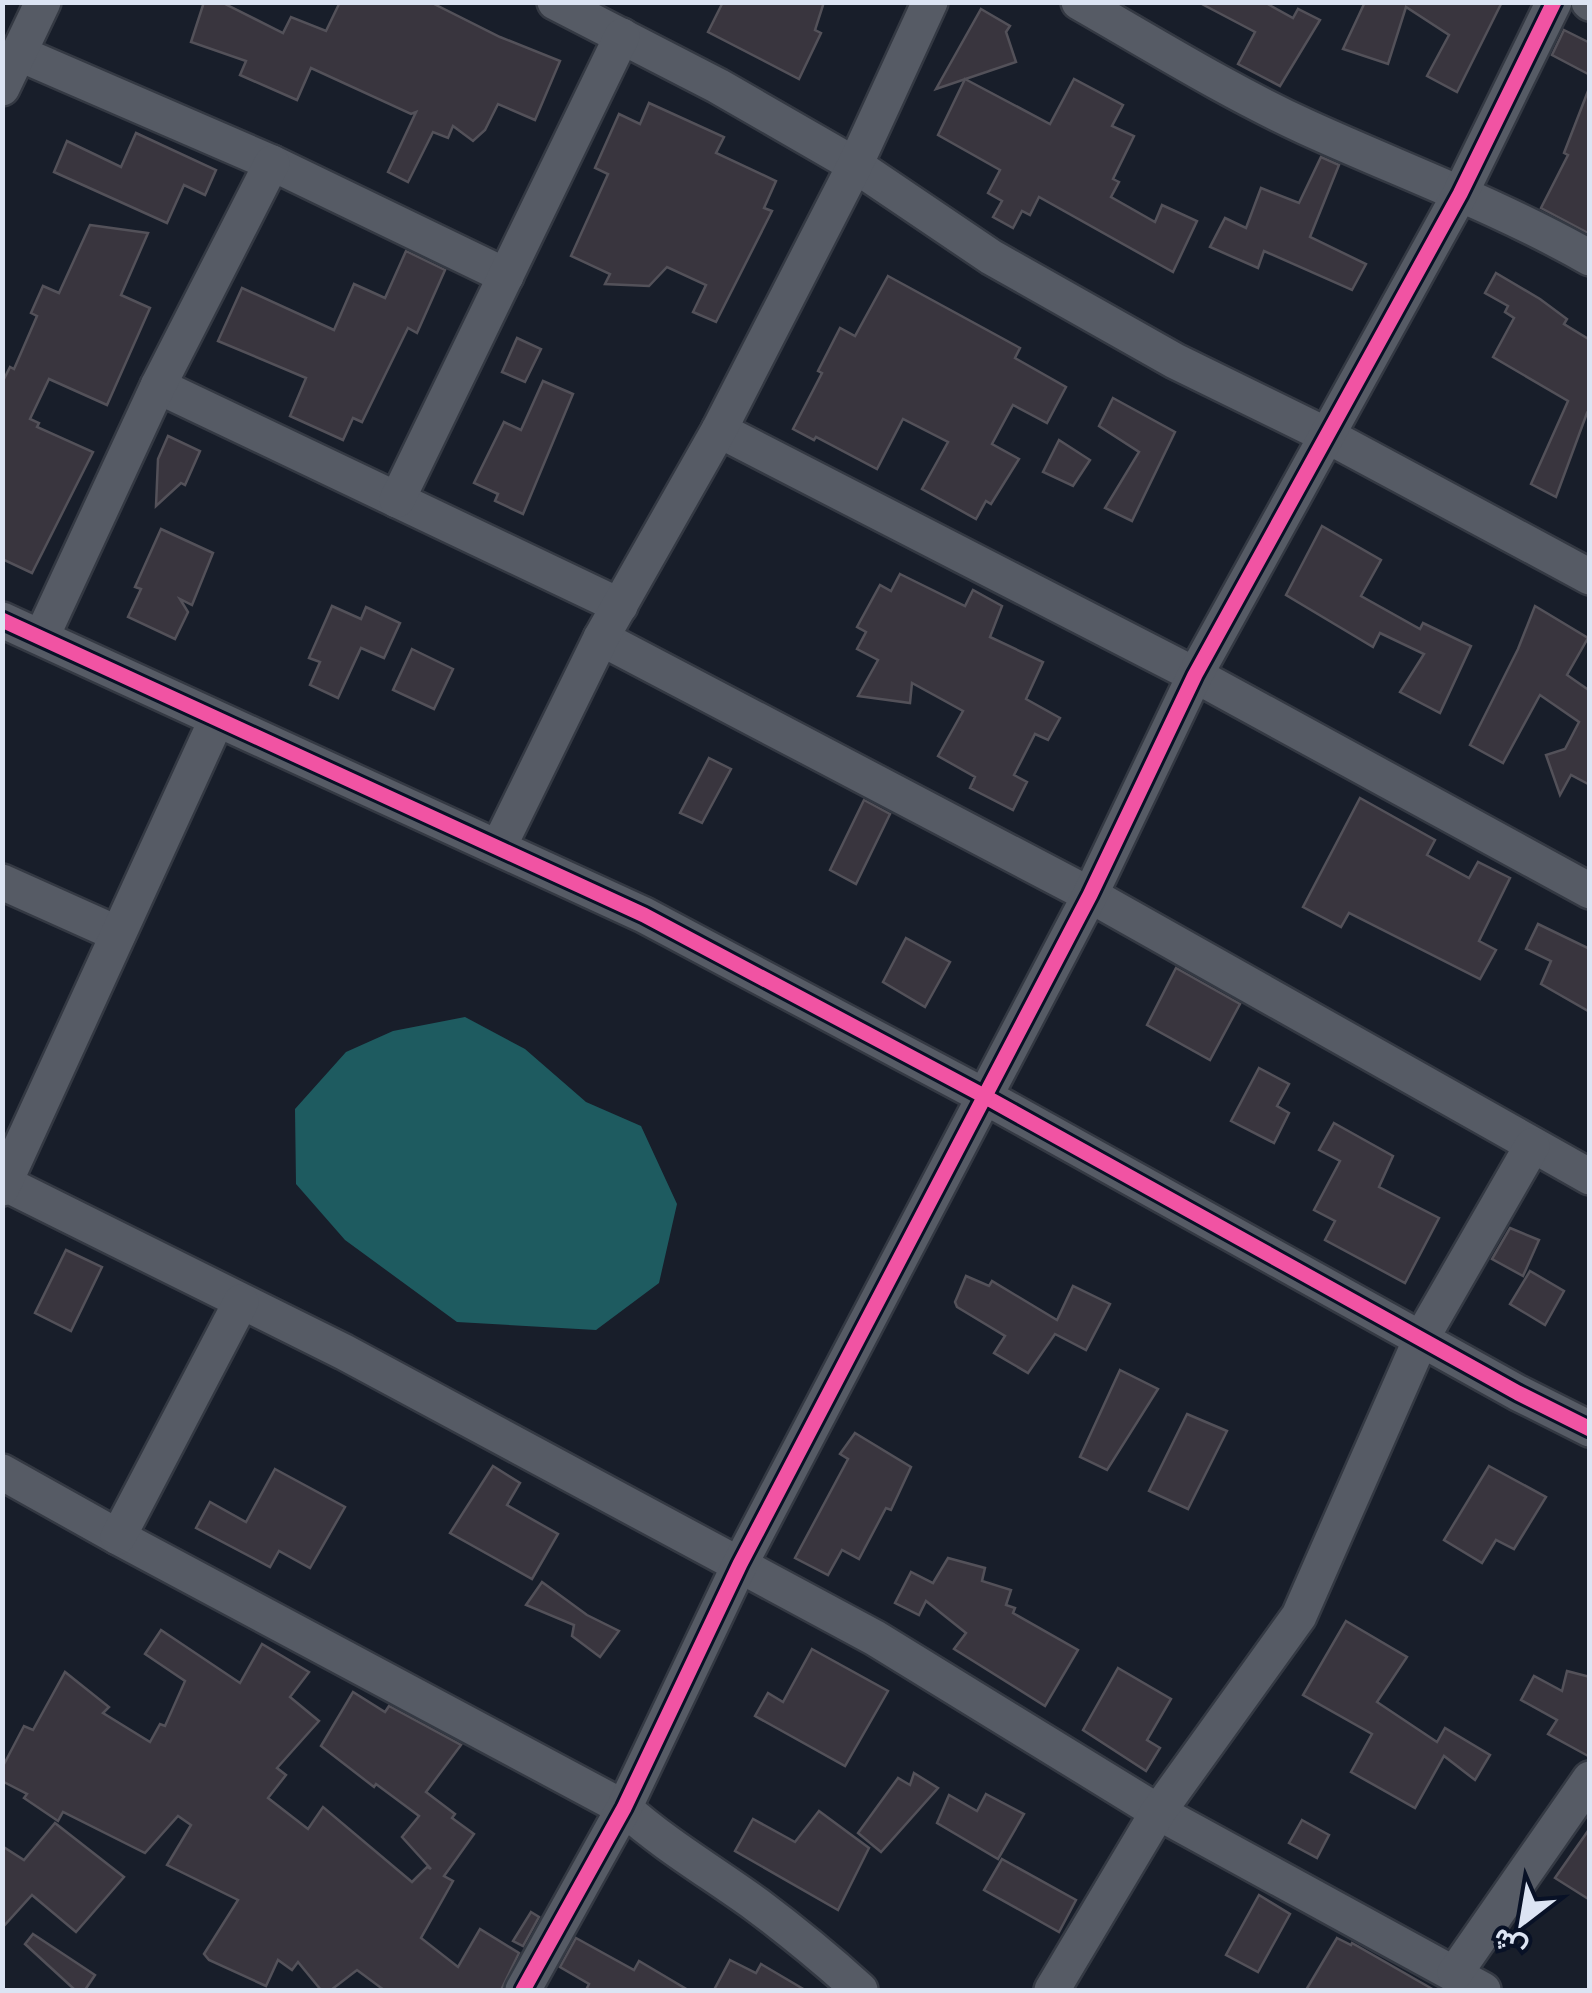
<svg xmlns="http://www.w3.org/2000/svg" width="1592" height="1993" font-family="Poppins,Vazirmatn,sans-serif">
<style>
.water{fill:#1e5b60}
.building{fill:#39353e;stroke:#535159;stroke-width:2.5}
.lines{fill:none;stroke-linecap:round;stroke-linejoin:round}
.street-casing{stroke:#343943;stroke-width:40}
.street{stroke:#565b65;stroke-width:35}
.cycleway-casing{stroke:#081126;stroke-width:21}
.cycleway{stroke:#f153a3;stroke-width:15}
</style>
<rect width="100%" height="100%" fill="#181e2a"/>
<polygon class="water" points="465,1017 525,1049 586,1102 641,1126 677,1204 659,1283 596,1330 457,1322 345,1240 296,1184 295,1109 346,1052 393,1031"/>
<g class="building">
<polygon points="204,2 221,2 283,33 291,17 326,31 340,2 430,2 500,37 560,61 535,120 498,104 485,130 473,141 453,126 448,138 433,132 408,182 388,172 416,112 411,114 311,68 297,100 240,75 246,61 191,42"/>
<polygon points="723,2 824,2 815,30 821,33 799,79 708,32"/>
<polygon points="1198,2 1264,2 1293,18 1298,9 1320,20 1280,86 1238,64 1255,32"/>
<polygon points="1365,2 1502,2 1457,92 1427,76 1449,35 1406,7 1388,64 1343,49"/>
<polygon points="981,9 1010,26 1006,32 1016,62 936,89"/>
<polygon points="1564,30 1590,43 1590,75 1552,55"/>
<polygon points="965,79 1050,124 1074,79 1123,105 1112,126 1134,136 1113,179 1119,182 1111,197 1155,222 1162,205 1197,221 1173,272 1039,197 1030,215 1022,211 1013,228 993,217 1002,201 988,193 1000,170 938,135"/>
<polygon points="1588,91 1590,92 1590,234 1541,208 1568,155 1564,153"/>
<polygon points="649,103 724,137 716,153 776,181 764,208 772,211 716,322 693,312 706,285 667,267 649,286 605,284 610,274 571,256 608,174 595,168 619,114 640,124"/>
<polygon points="136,133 216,170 205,195 184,185 167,223 54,172 67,141 121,167"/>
<polygon points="1321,157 1339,165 1310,237 1366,264 1352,290 1264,251 1258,268 1210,247 1225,218 1246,228 1261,188 1299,203"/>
<polygon points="90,225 148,233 121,295 150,308 107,405 49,379 30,419 39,423 37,427 93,452 32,573 2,559 2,383 10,367 14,369 37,316 31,313 43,286 59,293"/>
<polygon points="406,251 445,270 417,333 408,328 362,422 353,418 343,440 290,416 306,378 218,341 242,288 334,330 354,284 385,298"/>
<polygon points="1496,273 1540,299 1567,319 1564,324 1590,340 1590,415 1587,413 1556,497 1531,484 1568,401 1493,357 1514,318 1505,312 1508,306 1485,293"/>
<polygon points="888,276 1020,348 1015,358 1066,387 1047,423 1013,405 992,444 1019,459 991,504 986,501 976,519 922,489 948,442 903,419 877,469 816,437 814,440 793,429 822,373 818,371 840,328 855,336"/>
<polygon points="517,338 541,349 525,382 502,372"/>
<polygon points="543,381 573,394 523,514 495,501 498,494 474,483 504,422 521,430"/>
<polygon points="1113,398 1175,432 1132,521 1105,508 1139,452 1099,426"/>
<polygon points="168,436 200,451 185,485 181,483 156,506 158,459"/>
<polygon points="1059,440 1090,460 1073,486 1043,472"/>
<polygon points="1322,526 1381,560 1361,596 1420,629 1423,623 1471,646 1440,713 1400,692 1424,654 1380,633 1373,647 1286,595"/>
<polygon points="161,529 213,553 192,605 180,599 188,612 175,639 128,617 141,589 135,587"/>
<polygon points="900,574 965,606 973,590 1002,606 990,637 1043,662 1026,699 1060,718 1048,740 1035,734 1014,775 1027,782 1013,810 970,788 975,777 938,756 963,711 912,683 910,703 858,696 878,660 857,649 866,632 857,627 880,585 891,591"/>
<polygon points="332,606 361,619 366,607 400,623 384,658 361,648 338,698 310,685 320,662 309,658"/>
<polygon points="1535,606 1588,638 1567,675 1590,691 1590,785 1571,775 1560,795 1546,755 1565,749 1579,722 1540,695 1503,763 1470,745 1518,649"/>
<polygon points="412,649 453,669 434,709 393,690"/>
<polygon points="709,758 731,769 702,823 680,813"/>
<polygon points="1360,798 1435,840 1427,855 1469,878 1478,862 1510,878 1479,941 1496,950 1480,979 1349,913 1341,927 1303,907"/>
<polygon points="864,800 890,814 856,884 830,870"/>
<polygon points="1538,924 1590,949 1590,1012 1541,984 1551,961 1526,949"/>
<polygon points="906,938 950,962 925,1007 883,982"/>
<polygon points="1176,968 1240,1004 1210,1060 1147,1025"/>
<polygon points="1259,1068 1289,1084 1277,1106 1289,1113 1274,1143 1231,1121"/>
<polygon points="1334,1123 1393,1156 1379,1187 1439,1218 1405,1283 1325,1240 1335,1221 1314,1210 1340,1161 1319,1150"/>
<polygon points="1510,1228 1539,1240 1523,1276 1492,1259"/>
<polygon points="66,1250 102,1267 71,1331 35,1313"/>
<polygon points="1530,1271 1564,1291 1545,1325 1510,1304"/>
<polygon points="966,1276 989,1286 992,1281 1057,1320 1073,1286 1110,1304 1086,1350 1055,1334 1028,1373 994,1353 1005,1336 957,1307 955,1302"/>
<polygon points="1120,1370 1158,1389 1107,1470 1080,1457"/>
<polygon points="1187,1414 1227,1431 1188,1509 1149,1491"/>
<polygon points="855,1433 911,1467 891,1510 886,1508 859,1559 842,1550 828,1575 795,1558 848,1459 840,1454"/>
<polygon points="493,1466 520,1483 507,1505 558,1534 532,1579 450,1533"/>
<polygon points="1489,1466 1546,1497 1514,1549 1496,1540 1482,1563 1444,1540"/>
<polygon points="275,1469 345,1507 310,1568 279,1551 270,1567 196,1528 210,1502 246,1522"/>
<polygon points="948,1558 985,1568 982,1581 1011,1590 1006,1605 1015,1608 1013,1613 1078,1650 1045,1706 954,1649 966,1633 926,1601 919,1615 895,1603 911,1572 933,1583"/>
<polygon points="542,1582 587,1615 619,1631 600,1657 572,1636 574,1625 526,1605"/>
<polygon points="1346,1621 1407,1657 1377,1702 1437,1742 1445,1728 1490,1755 1475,1780 1444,1756 1415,1808 1351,1772 1372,1734 1303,1695"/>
<polygon points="161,1630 240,1683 262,1644 309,1672 290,1697 319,1721 277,1768 286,1775 268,1798 308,1829 323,1807 412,1882 427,1867 431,1869 402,1837 419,1816 376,1784 374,1787 321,1746 353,1692 385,1712 389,1706 461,1745 426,1792 455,1814 452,1818 474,1834 444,1876 453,1881 421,1938 458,1967 480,1929 519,1953 501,1990 384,1990 357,1970 331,1990 321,1990 298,1962 292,1970 278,1960 266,1986 209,1960 204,1954 238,1900 167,1865 191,1825 178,1816 145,1853 63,1812 58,1821 24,1798 27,1794 2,1781 2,1768 24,1726 33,1730 65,1672 109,1707 103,1713 150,1742 160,1724 165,1726 185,1681 145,1654"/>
<polygon points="812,1649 888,1691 845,1766 755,1716 768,1693 783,1702"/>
<polygon points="1118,1668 1171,1699 1147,1740 1160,1748 1146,1771 1083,1730"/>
<polygon points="1567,1671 1590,1677 1590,1757 1548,1734 1557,1720 1521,1700 1534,1676 1562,1691"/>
<polygon points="914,1773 938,1788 881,1852 858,1833 898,1778 910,1785"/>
<polygon points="986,1794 1024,1814 998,1859 937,1823 949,1795 977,1811"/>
<polygon points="819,1811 869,1848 838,1910 735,1851 753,1819 795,1842"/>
<polygon points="1302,1820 1329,1835 1317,1858 1289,1843"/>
<polygon points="55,1823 124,1877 76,1932 32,1895 2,1928 2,1846 24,1860"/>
<polygon points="1590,1828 1590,1900 1555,1878"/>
<polygon points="1002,1859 1076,1900 1059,1932 984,1890"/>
<polygon points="1259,1895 1290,1914 1258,1972 1226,1955"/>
<polygon points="531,1912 539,1917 523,1946 513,1941"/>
<polygon points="33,1934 95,1975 85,1990 75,1990 25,1944"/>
<polygon points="576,1938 634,1970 639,1961 688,1990 586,1990 589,1984 560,1967"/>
<polygon points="1337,1938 1351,1945 1352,1943 1434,1990 1306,1990"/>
<polygon points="730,1960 756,1973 761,1964 805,1990 714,1990"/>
</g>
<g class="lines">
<g class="street-casing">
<g id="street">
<polyline points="555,2 718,86 855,165 991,257 1175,361 1328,436 1590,577"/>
<path d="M1079,2C1154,45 1228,91 1306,127C1400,170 1499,206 1590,258"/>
<polyline points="1589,2 1590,3"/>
<polyline points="18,53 272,163 506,276"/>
<polyline points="2,88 43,2"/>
<polyline points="158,386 620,606"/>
<polyline points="719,430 1195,675 1590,891"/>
<polyline points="397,500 622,36"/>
<polyline points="2,620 644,915 984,1096 1518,1393 1590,1429"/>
<polyline points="42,636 158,386 272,163"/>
<polyline points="601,638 1090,895 1590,1177"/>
<polyline points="499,846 601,638 719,430 855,165 930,2"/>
<polyline points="2,882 118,934"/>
<polyline points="2,1182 344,1352 875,1638 1158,1812 1483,1990"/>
<polyline points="2,1188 216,721"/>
<path d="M2,1472L118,1537L624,1808C665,1845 713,1873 757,1905C793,1932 827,1960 860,1990"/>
<polyline points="118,1537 241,1302"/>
<polyline points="1455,1973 1590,1779"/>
<polyline points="523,1990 624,1808 740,1564 1090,895 1195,675 1460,194 1554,2"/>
<polyline points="1052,1990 1158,1812 1299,1616 1421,1339 1532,1146"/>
</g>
</g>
<use href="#street" class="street"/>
<g class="cycleway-casing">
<g id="cycleway">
<polyline points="2,620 644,915 984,1096 1518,1393 1590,1429"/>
<polyline points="523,1990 624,1808 740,1564 1090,895 1195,675 1460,194 1554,2"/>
</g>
</g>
<use href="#cycleway" class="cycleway"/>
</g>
<rect width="1592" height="1993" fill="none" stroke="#dce4f3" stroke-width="10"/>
<g transform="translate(1522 1923) rotate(211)" stroke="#081126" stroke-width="8" paint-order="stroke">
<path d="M0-8L18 38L0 25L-18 38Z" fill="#dce4f3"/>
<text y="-15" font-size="28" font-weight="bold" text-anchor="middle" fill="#dce4f3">ش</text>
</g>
</svg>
